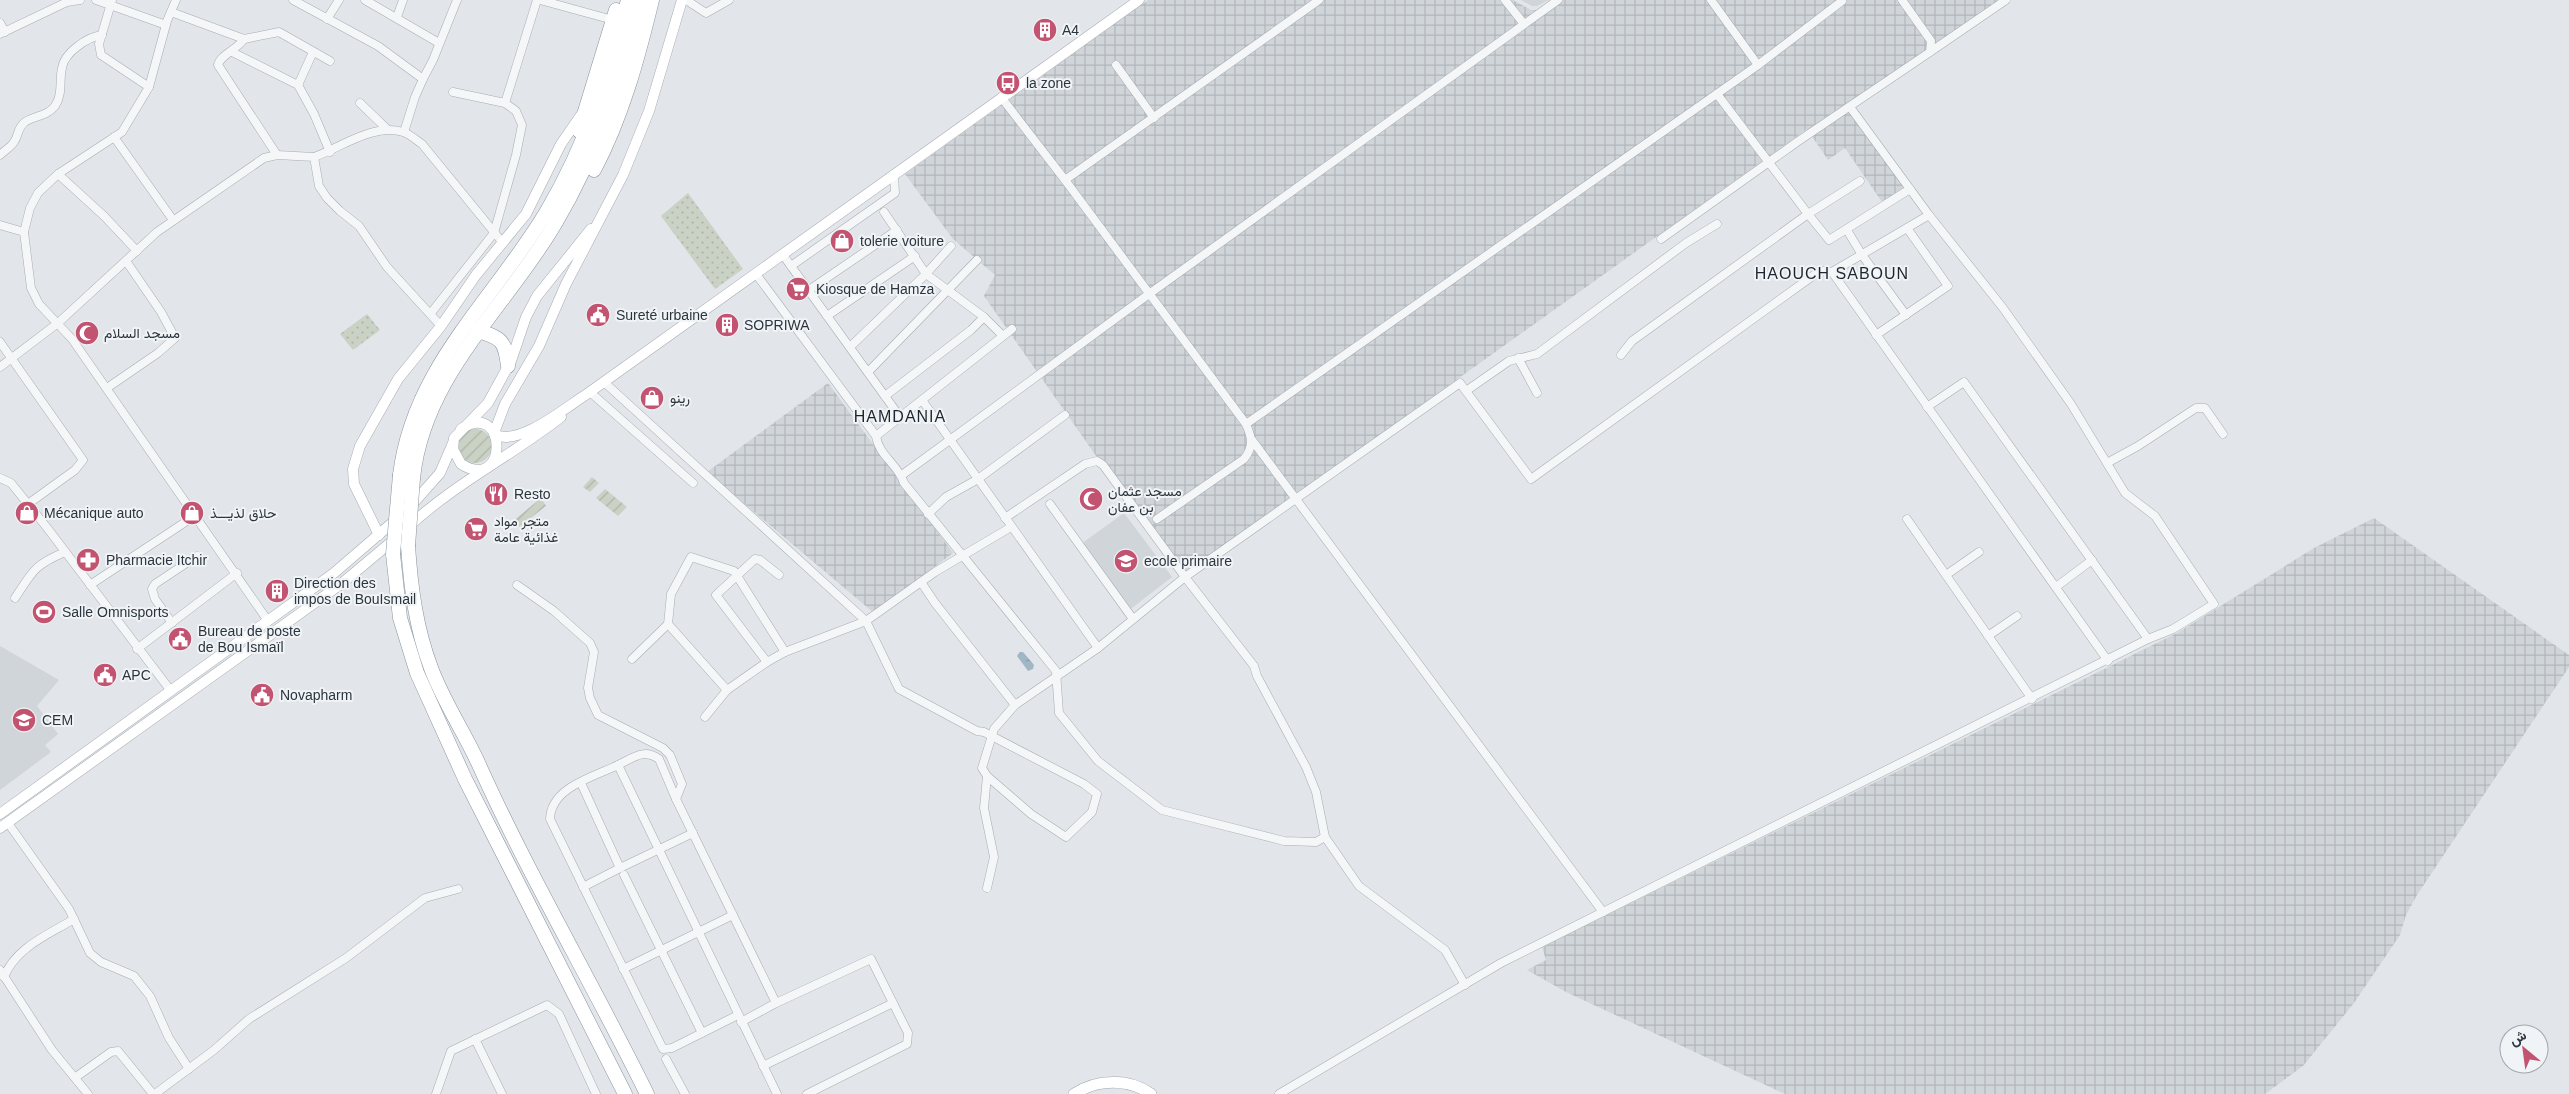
<svg xmlns="http://www.w3.org/2000/svg" width="2569" height="1094" font-family="Helvetica,Vazirmatn,sans-serif">
<style>
.built{fill:#d0d5da}
.industrial{fill:url(#industrial-grid)}
.grass{fill:url(#grass-dots)}
.garden{fill:url(#garden-furrows)}
.water{fill:url(#water-ripples)}
.lines{fill:none;stroke-linecap:round;stroke-linejoin:round}
.street-casing{stroke:#a7adb3;stroke-width:9}
.secondary-casing{stroke:#a7adb3;stroke-width:11}
.primary-casing{stroke:#a2abb3;stroke-width:12}
.highway-casing{stroke:#8a959e;stroke-width:15}
.street{stroke:#f4f6f7;stroke-width:8}
.secondary{stroke:#fff;stroke-width:10}
.primary{stroke:#fff;stroke-width:11}
.highway{stroke:#fff;stroke-width:14}
.highway-bridge-casing{stroke:#8a959e;stroke-width:15;stroke-linecap:butt}
.highway-bridge{stroke:#fff;stroke-width:14}
.labels{text-anchor:middle;stroke-width:4;stroke-linejoin:round;paint-order:stroke}
.poi-label{font-size:14px;fill:#2b353f;stroke:#f1f4f6;text-anchor:start}
.quarter-label{font-size:16px;letter-spacing:1px;fill:#1d2630;stroke:#f1f4f6}
</style>
<defs>
<pattern id="industrial-grid" width="8" height="8" patternUnits="userSpaceOnUse" patternTransform="scale(1.25)"><rect width="8" height="8" fill="#d0d5da"/><path d="M0 4h8M4 0v8" fill="none" stroke="#b3b7bc"/></pattern>
<pattern id="grass-dots" width="8" height="8" patternUnits="userSpaceOnUse" patternTransform="scale(1.25)"><rect width="8" height="8" fill="#c9d2c4"/><path d="M2 2h.1M6 6h.1" fill="none" stroke="#adb5a9" stroke-width="1.8" stroke-linecap="round"/></pattern>
<pattern id="garden-furrows" width="10" height="10" patternUnits="userSpaceOnUse" patternTransform="scale(1.25)"><rect width="10" height="10" fill="#c9d2c4"/><path d="M-1 1l2-2M0 10L10 0M9 11l2-2" fill="none" stroke="#adb5a9"/></pattern>
<pattern id="water-ripples" width="26" height="14" patternUnits="userSpaceOnUse" patternTransform="scale(1.25)"><rect width="26" height="14" fill="#a0b7c5"/><path d="M2 4q2-2 4 0t4 0M15 11q2-2 4 0t4 0" fill="none" stroke="#8396a1"/></pattern>
</defs>
<rect width="100%" height="100%" fill="#e2e5e9"/>
<g class="built">
<polygon points="1521,0 1549,0 1537,6 1532,6"/>
<polygon points="1124,513 1172,577 1128,611 1081,544"/>
<polygon points="0,646 59,680 37,706 58,734 45,745 51,752 0,790"/>
</g>
<g class="industrial">
<polygon points="1148,0 1513,0 1531,10 1536,10 1551,0 2000,0 1936,51 1847,103 1907,191 1884,205 1845,148 1828,160 1807,129 1181,577 984,296 995,275 953,239 905,174"/>
<polygon points="828,383 953,553 874,613 707,472"/>
<polygon points="2374,518 2569,655 2569,667 2417,895 2406,915 2400,935 2354,1003 2303,1066 2265,1094 1785,1094 1566,992 1527,970 1546,960 1542,947 2177,633 2314,548"/>
</g>
<g class="grass">
<polygon points="688,193 743,269 715,289 661,216"/>
<polygon points="367,314 380,330 353,350 340,334"/>
</g>
<g class="garden">
<circle cx="475" cy="446" r="17"/>
<polygon points="592,477 599,483 590,492 583,487"/>
<polygon points="605,489 627,507 618,516 596,498"/>
<polygon points="541,498 546,506 519,527 513,521"/>
</g>
<polygon class="water" points="1020,652 1023,652 1034,665 1033,669 1028,671 1017,656"/>
<g class="lines">
<g class="street-casing">
<g id="street">
<polyline points="96,0 166,25"/>
<polyline points="112,0 99,44 101,55 149,87 122,132 58,174 38,193 30,208 24,232 31,288 39,304 72,339 268,621"/>
<polyline points="293,0 378,46 423,79 433,60 457,0"/>
<polyline points="365,0 439,43"/>
<polyline points="540,0 613,20"/>
<polyline points="686,0 706,13 729,0"/>
<polyline points="1505,0 1524,24"/>
<polyline points="1711,0 1758,65"/>
<polyline points="171,12 244,39 279,32 330,61"/>
<polyline points="397,17 403,0"/>
<polyline points="327,19 339,0"/>
<polyline points="0,23 5,32"/>
<polyline points="0,34 67,2 80,0"/>
<path d="M244,39C238,49 220,55 218,65L277,155"/>
<polyline points="232,52 298,85 314,114 330,152"/>
<polyline points="1930,52 2006,0"/>
<polyline points="1116,65 1154,118"/>
<polyline points="298,85 313,52"/>
<polyline points="149,87 167,21 176,0"/>
<path d="M1001,97L1065,180L1246,424C1252,438 1254,446 1244,459L1157,519"/>
<polyline points="360,103 388,130"/>
<polyline points="505,103 537,0"/>
<polyline points="404,132 415,97 423,79"/>
<polyline points="114,137 173,220"/>
<path d="M0,155C4,151 11,147 14,142C19,135 17,128 25,122C36,115 46,117 55,106C63,94 59,81 62,68C64,53 87,37 102,35"/>
<path d="M314,157C340,148 373,123 403,132C410,134 416,140 422,144L503,243"/>
<polyline points="58,174 104,216 137,251"/>
<polyline points="1065,180 1319,0"/>
<polyline points="1860,181 1808,214 1829,240 1910,189"/>
<polyline points="884,212 926,274 984,317 1003,336"/>
<polyline points="0,225 24,232"/>
<polyline points="1847,230 1862,255 1906,315"/>
<polyline points="1661,239 1797,142 1930,52 1931,41 1902,0"/>
<polyline points="783,255 900,417"/>
<polyline points="791,266 895,193 894,174"/>
<polyline points="1832,272 2108,661"/>
<path d="M756,274L876,436C879,456 898,464 904,483L1056,671L1059,713L1098,761L1162,810L1284,841L1316,842L1325,837"/>
<polyline points="809,290 897,230"/>
<polyline points="431,313 494,233 516,155 522,125 516,111 505,103 453,92"/>
<polyline points="827,316 915,256"/>
<polyline points="1876,335 1948,286 1907,228"/>
<polyline points="0,342 83,460 75,470 28,504"/>
<polyline points="850,347 926,274 951,246"/>
<polyline points="1621,355 1632,341 1808,214 1717,94"/>
<polyline points="1518,358 1537,393"/>
<polyline points="0,367 58,323 157,232 264,158 277,155 314,157 319,186 327,198 340,211 359,226 387,267 441,326"/>
<polyline points="868,372 977,260"/>
<polyline points="604,382 866,621 935,572 1011,527"/>
<polyline points="107,388 158,353 175,338 161,312 126,261"/>
<polyline points="1466,391 1509,361 1537,354 1686,243 1717,224"/>
<polyline points="590,392 693,483"/>
<polyline points="885,396 971,330 984,317"/>
<polyline points="922,400 1098,648"/>
<polyline points="1927,407 1964,382 2148,639"/>
<polyline points="1246,424 1758,65 1842,1"/>
<polyline points="876,436 1012,329"/>
<polyline points="1252,440 1603,912"/>
<polyline points="2107,463 2138,446 2196,408 2205,408 2223,434"/>
<polyline points="902,475 1149,294 1558,0"/>
<polyline points="0,478 11,483 48,529 171,691"/>
<polyline points="1050,504 1133,619"/>
<polyline points="928,514 946,497 978,479 1065,415"/>
<polyline points="1907,519 2032,699"/>
<polyline points="1946,575 1979,552"/>
<polyline points="921,582 935,603 1015,705"/>
<polyline points="90,585 196,515"/>
<polyline points="517,585 554,611 590,643 594,652 588,688 590,698 598,715 663,748 670,755 682,784 676,799 776,1003 741,1022"/>
<polyline points="2056,587 2092,560"/>
<path d="M15,598C33,571 34,565 65,552"/>
<polyline points="172,623 155,599 152,589 155,584 197,556"/>
<polyline points="668,624 727,690"/>
<polyline points="1988,636 2017,616"/>
<polyline points="137,649 237,573"/>
<polyline points="632,659 668,624 671,594 691,557 734,571 785,652"/>
<polyline points="767,662 716,595 755,559 760,560 779,575"/>
<polyline points="705,717 727,690 767,662 785,652 866,621 899,689 977,731 984,732 1084,784 1097,794 1092,812 1066,837 1031,814 987,776 984,808 994,857 987,888"/>
<path d="M618,765C594,777 551,787 550,819L663,1049L672,1048L738,1015"/>
<polyline points="987,776 982,768 994,729 1015,705 1098,648 1185,577 1103,465 1097,461 1085,464 1005,518"/>
<polyline points="581,783 620,868 693,833"/>
<path d="M676,799L659,759C644,748 633,758 618,765L777,1094"/>
<polyline points="8,823 69,909 90,953 101,962 134,976 150,996 169,1038 189,1069"/>
<polyline points="624,875 702,1033"/>
<polyline points="583,887 620,868"/>
<polyline points="623,969 733,915"/>
<polyline points="0,970 52,1050 88,1094"/>
<path d="M4,977C16,947 48,935 74,919"/>
<polyline points="1465,985 1445,950 1359,886 1325,837 1316,792 1306,767 1257,676 1254,666 1185,577 1460,383 1531,479 1814,275 1823,271 1832,272 1929,215"/>
<polyline points="776,1003 871,959 908,1033 907,1044 807,1094"/>
<polyline points="475,1039 502,1094"/>
<polyline points="666,1059 685,1094"/>
<polyline points="763,1066 893,1003"/>
<polyline points="76,1077 111,1052 118,1051 153,1094"/>
<polyline points="155,1094 214,1050 249,1019 346,958 425,898 458,889"/>
<polyline points="436,1094 451,1051 547,1005 559,1014 596,1094"/>
<polyline points="1279,1094 1501,963 2148,639 2173,629 2214,604 2155,516 2125,493 2071,404 2003,308 1929,215 1850,107"/>
</g>
</g>
<g class="secondary-casing">
<g id="secondary">
<path d="M461,429C508,398 509,494 461,464L453,449L454,438L488,403L511,361L526,317L537,296L591,229"/>
<polyline points="494,433 505,404 539,346 566,284 623,175 649,111 682,0"/>
<path d="M496,435C520,446 566,407 587,394L1139,0"/>
<polyline points="409,508 440,473 453,443"/>
<path d="M407,528C454,484 511,456 561,417"/>
<polyline points="379,535 354,484 353,469 360,446 398,379 441,326 476,275 526,214 561,144 581,115"/>
<polyline points="0,814 334,573 399,517"/>
<polyline points="0,828 341,584 396,538"/>
</g>
</g>
<g class="primary-casing">
<path id="primary" d="M1074,1094C1097,1079 1128,1078 1151,1094"/>
</g>
<g class="highway-casing">
<g id="highway">
<polyline points="579,131 616,10"/>
<path d="M594,170C622,117 638,58 652,0"/>
<path d="M478,331C502,338 505,341 508,366"/>
<path d="M400,475C413,367 494,300 547,211C586,145 609,74 628,0"/>
<path d="M413,478C424,374 507,307 556,222C597,153 621,78 642,0"/>
<path d="M408,546C411,589 416,628 431,668C444,703 465,733 480,767C530,878 593,984 647,1094"/>
<polyline points="393,554 400,618 417,673 465,779 625,1094"/>
</g>
</g>
<use href="#street" class="street"/>
<use href="#secondary" class="secondary"/>
<use href="#primary" class="primary"/>
<use href="#highway" class="highway"/>
<g class="highway-bridge-casing">
<g id="highway-bridge">
<polyline points="408,546 413,478"/>
<polyline points="393,554 400,475"/>
</g>
</g>
<use href="#highway-bridge" class="highway-bridge"/>
</g>
<defs>
<g id="building-disc" transform="scale(1.25)"><circle r="9.5" fill="#c25371" stroke="#f1f4f6"/><path d="M-4-6H4V6H1V3H-1V6H-4ZM-2.5-4.3h1.7v1.8h-1.7ZM.8-4.3h1.7v1.8H.8ZM-2.5-1h1.7V.8h-1.7ZM.8-1h1.7V.8H.8Z" fill="#fff"/></g>
<g id="bus-disc" transform="scale(1.25)"><circle r="9.5" fill="#c25371" stroke="#f1f4f6"/><path d="M-5-6H5V4H4V6H2V4H-2V6H-4V4H-5ZM-3.5-4V0h7V-4ZM-3.5 1.2v1.5H-2V1.2ZM2 1.2v1.5H3.5V1.2Z" fill="#fff"/></g>
<g id="shop-disc" transform="scale(1.25)"><circle r="9.5" fill="#c25371" stroke="#f1f4f6"/><path d="M-5-2.5h2.3a2.7 3.5 0 0 1 5.4 0H5L5.5 6h-11ZM-1.5-2.5h3a1.5 2.3 0 0 0-3 0Z" fill="#fff"/></g>
<g id="supermarket-disc" transform="scale(1.25)"><circle r="9.5" fill="#c25371" stroke="#f1f4f6"/><path d="M-6-5.5h2.5l.6 2H6L4.5 2H-2.5L-4.4-4H-6ZM-1.5 3.2a1.3 1.3 0 1 0 .1 0ZM3 3.2a1.3 1.3 0 1 0 .1 0Z" fill="#fff"/></g>
<g id="civic-disc" transform="scale(1.25)"><circle r="9.5" fill="#c25371" stroke="#f1f4f6"/><path d="M-.6-6.5H3V-4.5H.6V-3L4-1V1h2V6H-6V1h2V-1L-.6-3ZM-1.2 2.5V6h2.4V2.5Z" fill="#fff"/></g>
<g id="mosque-disc" transform="scale(1.25)"><circle r="9.5" fill="#c25371" stroke="#f1f4f6"/><path d="M3.5-4.9A6 6 0 1 0 3.5 4.9A5 5 0 1 1 3.5-4.9Z" fill="#fff"/></g>
<g id="restaurant-disc" transform="scale(1.25)"><circle r="9.5" fill="#c25371" stroke="#f1f4f6"/><path d="M-5-6h1v4h1v-4h1v4h1v-4h1v5L-1.5 .5V6h-2V.5L-5-1ZM5-6V6H3V1.5H1.5Q1.5-4 5-6Z" fill="#fff"/></g>
<g id="pharmacy-disc" transform="scale(1.25)"><circle r="9.5" fill="#c25371" stroke="#f1f4f6"/><path d="M-2-6h4v4h4v4h-4v4h-4v-4h-4v-4h4Z" fill="#fff"/></g>
<g id="school-disc" transform="scale(1.25)"><circle r="9.5" fill="#c25371" stroke="#f1f4f6"/><path d="M0-5L7-2L0 1L-7-2ZM-4 1L0 2.5L4 1V4Q0 6-4 4Z" fill="#fff"/></g>
<g id="stadium-disc" transform="scale(1.25)"><circle r="9.5" fill="#c25371" stroke="#f1f4f6"/><path d="M0-5a6.5 5 0 1 0 0 10a6.5 5 0 1 0 0-10ZM-3.5-1.8h7v3.6h-7Z" fill="#fff"/></g>
</defs>
<g fill-rule="evenodd">
<use href="#building-disc" x="1045" y="30"/>
<use href="#bus-disc" x="1008" y="83"/>
<use href="#shop-disc" x="842" y="241"/>
<use href="#supermarket-disc" x="798" y="289"/>
<use href="#civic-disc" x="598" y="315"/>
<use href="#building-disc" x="727" y="325"/>
<use href="#mosque-disc" x="87" y="333"/>
<use href="#shop-disc" x="652" y="398"/>
<use href="#restaurant-disc" x="496" y="494"/>
<use href="#mosque-disc" x="1091" y="499"/>
<use href="#shop-disc" x="27" y="513"/>
<use href="#shop-disc" x="192" y="513"/>
<use href="#supermarket-disc" x="476" y="529"/>
<use href="#pharmacy-disc" x="88" y="560"/>
<use href="#school-disc" x="1126" y="561"/>
<use href="#building-disc" x="277" y="591"/>
<use href="#stadium-disc" x="44" y="612"/>
<use href="#civic-disc" x="180" y="639"/>
<use href="#civic-disc" x="105" y="675"/>
<use href="#civic-disc" x="262" y="695"/>
<use href="#school-disc" x="24" y="720"/>
</g>
<g class="labels">
<g class="poi-label">
<text x="1062" y="35">A4</text>
<text x="1026" y="88">la zone</text>
<text x="860" y="246">tolerie voiture</text>
<text x="816" y="294">Kiosque de Hamza</text>
<text x="616" y="320">Sureté urbaine</text>
<text x="744" y="330">SOPRIWA</text>
<text x="104" y="338">مسجد السلام</text>
<text x="670" y="403">رينو</text>
<text x="1108" y="496">مسجد عثمان<tspan x="1108" dy="16">بن عفان</tspan></text>
<text x="514" y="499">Resto</text>
<text x="44" y="518">Mécanique auto</text>
<text x="210" y="518">حلاق لذيـــذ</text>
<text x="494" y="526">متجر مواد<tspan x="494" dy="16">غذائية عامة</tspan></text>
<text x="106" y="565">Pharmacie Itchir</text>
<text x="1144" y="566">ecole primaire</text>
<text x="294" y="588">Direction des<tspan x="294" dy="16">impos de BouIsmail</tspan></text>
<text x="62" y="617">Salle Omnisports</text>
<text x="198" y="636">Bureau de poste<tspan x="198" dy="16">de Bou Ismaïl</tspan></text>
<text x="122" y="680">APC</text>
<text x="280" y="700">Novapharm</text>
<text x="42" y="725">CEM</text>
</g>
<g class="quarter-label">
<text x="1832" y="279">HAOUCH SABOUN</text>
<text x="900" y="422">HAMDANIA</text>
</g>
</g>
<g transform="translate(2524 1049) rotate(331)"><circle r="24" fill="#f1f4f6" stroke="#a2a8ad"/>
<path d="M0-4L9 19L0 12L-9 19Z" fill="#c25371"/>
<text y="-8" font-size="14" font-weight="bold" text-anchor="middle" fill="#2b353f">ش</text>
</g>
</svg>
